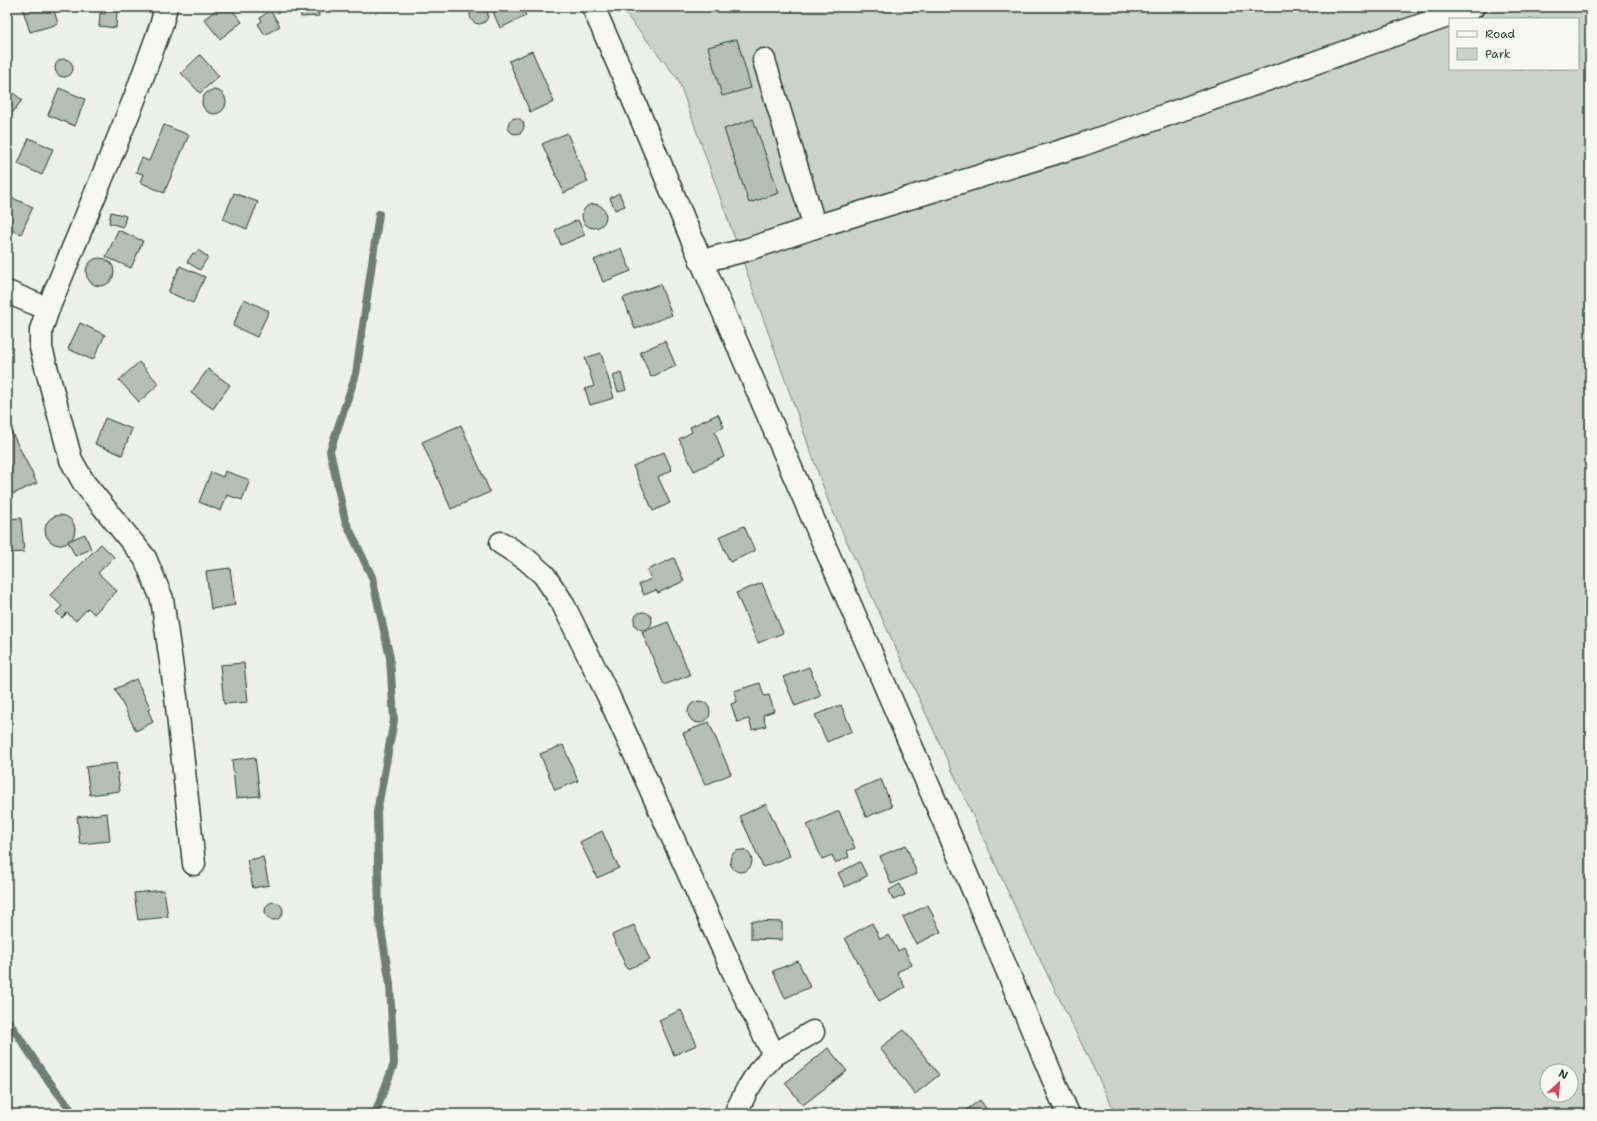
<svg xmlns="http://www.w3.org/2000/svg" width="1597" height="1121" font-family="'Shantell Sans',sans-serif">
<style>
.green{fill:#cbd2cc;stroke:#758880;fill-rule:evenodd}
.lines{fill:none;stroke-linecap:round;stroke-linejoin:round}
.stream{stroke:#6c7e77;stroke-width:8}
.building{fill:#b4bdb8;stroke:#1f3d34}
.minor-casing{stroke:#1f3d34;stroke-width:25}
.minor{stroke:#f6f6f2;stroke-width:22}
</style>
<rect width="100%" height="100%" fill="#edefea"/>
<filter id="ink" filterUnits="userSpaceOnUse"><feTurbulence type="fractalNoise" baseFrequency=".025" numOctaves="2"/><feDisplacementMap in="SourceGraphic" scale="8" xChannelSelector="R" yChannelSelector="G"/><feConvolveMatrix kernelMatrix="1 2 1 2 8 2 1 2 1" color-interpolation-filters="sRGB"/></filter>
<g filter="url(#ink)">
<path class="green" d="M620,7H1590V1114H1116L1027,933L829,503L678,79ZM1450,19H1578V69H1450ZM1547,1071H1571V1095H1547Z"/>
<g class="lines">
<g class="stream">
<polyline points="7,1019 45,1076 74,1114"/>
<polyline points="375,1114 394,1064 390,984 379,917 377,812 394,720 390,658 372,577 345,520 330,451 356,374 379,214"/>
</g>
</g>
<g class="building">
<circle cx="479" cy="15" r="9"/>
<polygon points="22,7 53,7 58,24 30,32"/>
<polygon points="220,7 230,7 242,22 220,39 204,19"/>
<polygon points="300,7 318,7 319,16 301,17"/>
<polygon points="491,7 522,7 526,16 500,28"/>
<polygon points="106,10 117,11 116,28 99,26 100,13 105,14"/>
<polygon points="270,10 280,26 265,35 258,24 262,21 260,18"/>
<polygon points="737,39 751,88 722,96 708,47"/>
<polygon points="532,51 554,102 530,112 509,61"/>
<polygon points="200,55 219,76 200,93 181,73"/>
<circle cx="64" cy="68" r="9"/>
<polygon points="7,88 22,100 7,120"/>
<polygon points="59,88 85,99 75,126 48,115"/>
<circle cx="214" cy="102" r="12"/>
<circle cx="516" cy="126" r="8"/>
<polygon points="753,119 779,193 749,203 724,129"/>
<polygon points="164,125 189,135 164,193 140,182 143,174 136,172 142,158 149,161"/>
<polygon points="567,133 588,182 564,193 542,144"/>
<polygon points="29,138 53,149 42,175 18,164"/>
<polygon points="234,193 258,202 247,229 223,219"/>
<polygon points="619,193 625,206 615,210 610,198"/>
<polygon points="8,196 33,207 21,234 7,228"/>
<circle cx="594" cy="216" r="12"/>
<polygon points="111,212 126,216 123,227 109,223"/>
<polygon points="578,220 585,235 561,245 555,230"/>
<polygon points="118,230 143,241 131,268 106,257"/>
<polygon points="621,248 631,271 603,282 594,260"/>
<polygon points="198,250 208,257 200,270 187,262 193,253 195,254"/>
<circle cx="100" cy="272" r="14"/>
<polygon points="180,266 205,277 193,303 168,292"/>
<polygon points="660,284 672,315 635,329 623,298"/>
<polygon points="244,299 269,311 257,337 233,326"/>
<polygon points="80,323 105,335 93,360 68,349"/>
<polygon points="665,341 676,366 651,377 640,352"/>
<polygon points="601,353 614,398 590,405 585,389 594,386 585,358"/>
<polygon points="139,362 159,384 139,402 119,380"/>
<polygon points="208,369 230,385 213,409 191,393"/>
<polygon points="621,373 626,390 618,392 613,376"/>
<polygon points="718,414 724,427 715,432 724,457 694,471 679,439 692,432 690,427"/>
<polygon points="105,418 132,429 122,455 95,444"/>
<polygon points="461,425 490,492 451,509 422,442"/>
<polygon points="11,431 37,483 13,494 7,483 7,433"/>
<polygon points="664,452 672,470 658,477 670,503 653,511 633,466"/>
<polygon points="225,471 250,480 242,500 227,495 221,511 199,502 211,472 223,477"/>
<circle cx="60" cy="530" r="15"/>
<polygon points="21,518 24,552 7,553 7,519"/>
<polygon points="744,526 755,551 730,562 719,537"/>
<polygon points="85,534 91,549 75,556 68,541"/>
<polygon points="101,544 114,557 98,573 117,591 94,614 88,608 76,621 67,613 62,618 56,612 62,606 50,595"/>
<polygon points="674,558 684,581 658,593 656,590 644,595 639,584 651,579 647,570"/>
<polygon points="230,568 235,605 211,609 206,571"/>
<polygon points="762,583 783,633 758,643 736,593"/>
<circle cx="643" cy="621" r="9"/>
<polygon points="668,622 690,675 664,685 642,632"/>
<polygon points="244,663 248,702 224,704 220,665"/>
<polygon points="809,667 821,696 795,706 783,677"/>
<polygon points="136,679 151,709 148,710 153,722 136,731 115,689"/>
<polygon points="760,683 764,696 769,695 774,711 763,715 766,726 752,730 749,719 737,722 731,704 737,702 734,691"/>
<circle cx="699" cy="712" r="11"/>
<polygon points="841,705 852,731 827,742 815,715"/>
<polygon points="709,722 731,774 705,785 683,733"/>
<polygon points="563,745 578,781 555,790 540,754"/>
<polygon points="255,757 260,796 236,798 232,760"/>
<polygon points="116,763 120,791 90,795 86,767"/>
<polygon points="881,779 892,807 866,817 855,790"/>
<polygon points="766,804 790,856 763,867 740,816"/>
<polygon points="839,811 855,848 847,851 849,857 835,863 832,855 822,859 807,825"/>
<polygon points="107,813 110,841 80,844 77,817"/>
<polygon points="602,831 619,868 597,878 580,842"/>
<polygon points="906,845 917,874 891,884 880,856"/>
<circle cx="741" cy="861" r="11"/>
<polygon points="263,857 269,885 253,888 247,860"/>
<polygon points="860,862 867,876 845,887 838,873"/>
<polygon points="900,884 905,895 893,900 889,890"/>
<polygon points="164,890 168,917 138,920 134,893"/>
<circle cx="274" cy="911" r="9"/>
<polygon points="928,905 941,932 916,944 903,917"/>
<polygon points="751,921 782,922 782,940 751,939"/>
<polygon points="872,923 880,939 889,935 898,951 904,948 912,965 897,972 905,987 879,1001 845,938"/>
<polygon points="634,925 650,960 627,969 612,935"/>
<polygon points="798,961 810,987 785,998 773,971"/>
<polygon points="681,1010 697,1045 674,1055 659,1020"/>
<polygon points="904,1030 939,1075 915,1094 880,1048"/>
<polygon points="828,1048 847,1071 803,1105 785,1083"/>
<polygon points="980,1100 990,1114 961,1114"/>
</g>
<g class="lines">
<g class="minor-casing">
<g id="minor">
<polyline points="166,7 161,26 134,100 48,309 41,330 41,348 71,460 84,483 145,558 162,599 176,697 194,864"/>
<path d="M593,7C633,95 668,185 707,274C829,553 950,833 1068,1114"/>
<polyline points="764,60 815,227"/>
<polyline points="701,261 746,250 815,227 1081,145 1473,7"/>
<polyline points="7,292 48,309"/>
<polyline points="501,543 526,559 544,575 562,602 607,693 738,982 774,1055"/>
<polyline points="735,1114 747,1090 759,1071 774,1055 813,1032"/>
</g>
</g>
<use href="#minor" class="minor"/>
</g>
</g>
<rect width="1597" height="1121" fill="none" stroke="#f6f6f2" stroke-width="24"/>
<rect x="12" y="12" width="1573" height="1097" fill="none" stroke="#1f3d34" stroke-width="1.5" filter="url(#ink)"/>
<rect x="1449" y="18" width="130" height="52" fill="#f6f6f2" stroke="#a0aca6"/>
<rect x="1457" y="31" width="20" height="6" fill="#f6f6f2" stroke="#a0aca6"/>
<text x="1485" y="38" font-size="12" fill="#1f3d34">Road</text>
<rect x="1457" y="48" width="20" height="12" fill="#cbd2cc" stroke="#a0aca6"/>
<text x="1485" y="58" font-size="12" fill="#1f3d34">Park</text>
<g transform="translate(1559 1083) rotate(26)"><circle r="19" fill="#f6f6f2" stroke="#a0aca6"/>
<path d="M0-3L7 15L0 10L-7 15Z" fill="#d1495b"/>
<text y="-6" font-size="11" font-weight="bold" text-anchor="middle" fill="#1f3d34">N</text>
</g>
</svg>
